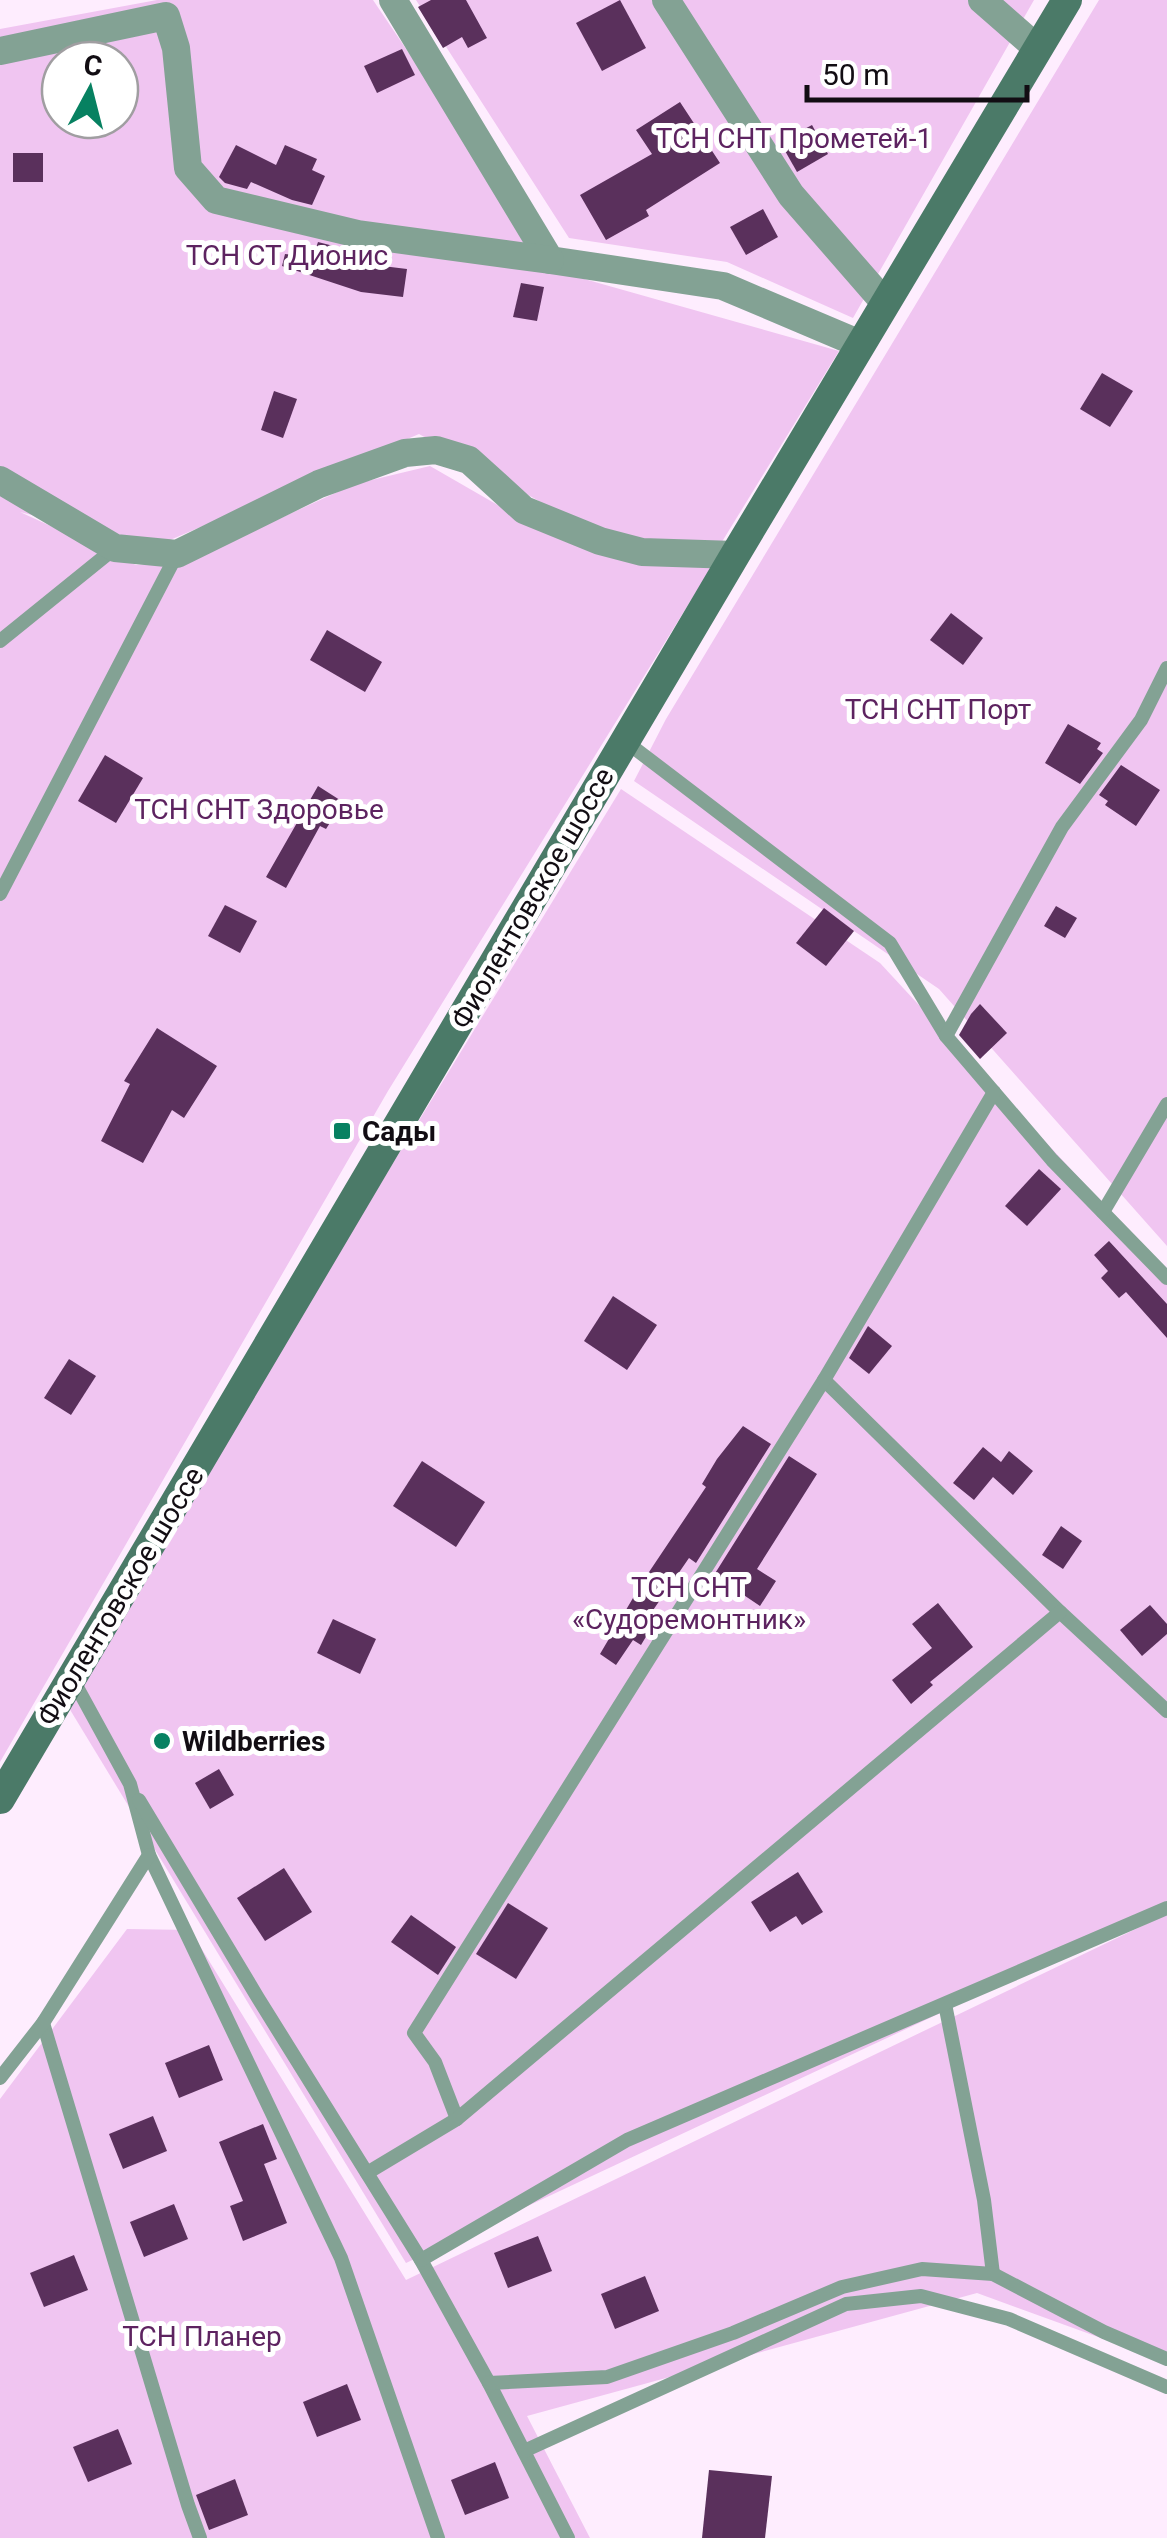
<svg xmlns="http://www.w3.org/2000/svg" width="1167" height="2538" font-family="Roboto,sans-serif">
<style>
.garden{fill:#f0c5f1;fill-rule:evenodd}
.building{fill:#5a305c}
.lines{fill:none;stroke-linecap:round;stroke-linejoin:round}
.lane{stroke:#83a294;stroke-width:14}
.street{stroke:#83a294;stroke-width:28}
.secondary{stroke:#4b7a68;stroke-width:30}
.poi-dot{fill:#078161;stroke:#fff;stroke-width:4}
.labels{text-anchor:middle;stroke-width:10;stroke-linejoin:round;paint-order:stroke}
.park-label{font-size:28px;fill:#5d2360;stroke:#fff}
.street-label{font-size:28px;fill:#120d13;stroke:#fff}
.poi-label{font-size:28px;font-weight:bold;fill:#120d13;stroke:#fff;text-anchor:start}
</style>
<rect width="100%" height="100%" fill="#feedfe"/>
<g class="garden">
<path d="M157,0H373L556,271L839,351L720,545L614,543L419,434L170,540L116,536L20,512L136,565L189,560L355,484L430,466L515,515L596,553L717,558L388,1091L0,1762V29ZM60,60H120V120H60Z"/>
<polygon points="416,0 1034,0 853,318 727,262 569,238"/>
<polygon points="1099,0 1167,0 1167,1246 939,989 634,781 666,719"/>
<polygon points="621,789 880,963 1167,1273 1167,1907 406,2263 69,1708 373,1196"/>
<polygon points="1167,1914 1167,2362 977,2293 527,2416 590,2538 0,2538 0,2099 127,1929 190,1930 406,2280"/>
</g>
<g class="building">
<polygon points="431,0 466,0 487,38 468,48 462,37 443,48 418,7"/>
<polygon points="620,0 646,48 602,71 576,23"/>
<polygon points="402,49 415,75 377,93 364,66"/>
<polygon points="680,102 720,163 646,210 649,216 606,240 580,195 652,154 636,130"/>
<polygon points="812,125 828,154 797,172 780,142"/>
<polygon points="236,145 276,165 285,145 317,159 312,170 325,176 312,205 292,200 251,182 247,189 225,183 219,177"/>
<rect x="13" y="153" width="30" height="29"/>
<polygon points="763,209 778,237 746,255 730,227"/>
<polygon points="318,242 353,251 350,262 407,269 403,297 361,292 282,266 285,254 313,257"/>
<polygon points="521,283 544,287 537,321 513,317"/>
<polygon points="1102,373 1133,391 1110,427 1080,409"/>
<polygon points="274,391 297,399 283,438 261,430"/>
<polygon points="951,613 983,638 963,665 930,640"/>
<polygon points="327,630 382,662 365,692 310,660"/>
<polygon points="1068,724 1101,743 1097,749 1103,753 1080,784 1045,763"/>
<polygon points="105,755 143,778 116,823 78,801"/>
<polygon points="1121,765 1160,790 1136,826 1105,805 1108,801 1099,795"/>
<polygon points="318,786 343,802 326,829 320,826 286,888 266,877"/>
<polygon points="225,905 257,921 240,953 208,936"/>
<polygon points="1056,906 1077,918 1065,938 1044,926"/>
<polygon points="824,908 854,931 826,966 796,943"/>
<polygon points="980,1004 1007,1033 980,1059 959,1035 971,1014"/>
<polygon points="157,1028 217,1066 184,1118 172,1110 143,1163 101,1141 130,1084 124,1081"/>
<polygon points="1039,1169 1061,1189 1027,1226 1005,1206"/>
<polygon points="1109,1241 1167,1304 1167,1338 1126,1292 1119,1298 1101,1278 1108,1271 1094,1255"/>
<polygon points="613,1296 657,1325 627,1370 584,1341"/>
<polygon points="868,1326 892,1346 869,1374 849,1358"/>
<polygon points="69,1359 96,1376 71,1415 44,1398"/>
<polygon points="743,1426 771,1444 696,1563 689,1558 649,1616 656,1620 641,1645 633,1640 616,1665 600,1654 643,1581 706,1487 702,1484 717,1459"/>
<polygon points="983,1447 1001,1462 1009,1451 1033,1471 1013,1495 993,1477 974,1500 953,1483"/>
<polygon points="789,1456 817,1474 757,1569 776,1581 760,1606 714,1575"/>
<polygon points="422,1461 485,1502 456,1547 393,1506"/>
<polygon points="1061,1526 1082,1541 1063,1569 1042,1555"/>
<polygon points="938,1603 973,1647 930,1682 933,1685 911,1704 892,1680 932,1648 912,1624"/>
<polygon points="1150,1605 1167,1624 1167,1634 1142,1656 1120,1630"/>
<polygon points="333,1619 376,1639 360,1674 317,1653"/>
<polygon points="219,1769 234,1795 210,1809 195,1783"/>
<polygon points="284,1868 312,1912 265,1941 237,1898"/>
<polygon points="798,1872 823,1912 802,1925 796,1916 770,1932 751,1902"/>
<polygon points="508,1903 548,1928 516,1979 476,1954"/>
<polygon points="411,1915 456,1947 438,1975 391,1942"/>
<polygon points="209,2045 223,2080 179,2098 165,2063"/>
<polygon points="153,2116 167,2151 123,2169 109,2134"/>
<polygon points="263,2124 277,2159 264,2164 287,2223 243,2241 230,2206 243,2201 219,2142"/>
<polygon points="174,2204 188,2239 144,2257 130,2222"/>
<polygon points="538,2236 552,2271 508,2288 494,2253"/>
<polygon points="74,2255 88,2290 44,2307 30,2273"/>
<polygon points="645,2276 659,2311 615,2329 601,2294"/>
<polygon points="347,2384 361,2420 317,2437 303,2402"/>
<polygon points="118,2429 132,2464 88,2482 73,2447"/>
<polygon points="495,2462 509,2498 465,2515 451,2480"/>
<polygon points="709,2470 772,2476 765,2538 702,2538"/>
<polygon points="235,2479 248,2515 209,2530 196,2495"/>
</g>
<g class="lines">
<g class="lane">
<polyline points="0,641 115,548"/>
<polyline points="625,741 890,943 946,1036 1052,1160 1167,1278"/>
<polyline points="0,894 177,554"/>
<polyline points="946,1036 1062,827 1141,720 1167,668"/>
<polyline points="1103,1212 1167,1104"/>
<polyline points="824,1380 1060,1612 1167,1711"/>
<polyline points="72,1678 130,1784 149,1855 341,2258 438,2538"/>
<polyline points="139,1800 258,1998 421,2260 489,2383 568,2538"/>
<polyline points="945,2004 984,2200 993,2274"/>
<polyline points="43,2023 188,2505 200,2538"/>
<polyline points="0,2078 43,2023 149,1855"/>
<polyline points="457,2119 435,2062 414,2033 824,1380 994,1092"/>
<polyline points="367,2173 457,2119 1060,1612"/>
<polyline points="421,2260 627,2140 1167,1908"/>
<polyline points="489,2383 607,2377 733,2333 842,2287 922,2269 993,2274 1104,2332 1167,2359"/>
<polyline points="524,2451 846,2304 921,2296 1009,2319 1167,2387"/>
</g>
<g class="street">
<polyline points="393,0 550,260 723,286 860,344"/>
<polyline points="666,0 791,195 885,303"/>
<polyline points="982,0 1038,49"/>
<polyline points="0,51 166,16 176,48 188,168 216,200 358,234 550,260"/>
<polyline points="0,480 115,548 177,554 319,484 405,453 436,450 469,460 524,510 600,541 642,552 735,555"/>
</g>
<polyline class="secondary" points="0,1799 735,555 1067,0"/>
</g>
<g class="poi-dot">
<rect x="332" y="1121" width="20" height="20" rx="5"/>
<circle cx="162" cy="1741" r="10"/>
</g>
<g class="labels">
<g class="park-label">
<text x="794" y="148">ТСН СНТ Прометей-1</text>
<text x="287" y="265">ТСН СТ Дионис</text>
<text x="938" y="719">ТСН СНТ Порт</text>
<text x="259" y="819">ТСН СНТ Здоровье</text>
<text x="689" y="1597">ТСН СНТ<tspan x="689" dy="32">«Судоремонтник»</tspan></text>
<text x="202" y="2346">ТСН Планер</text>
</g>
<g class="street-label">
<text transform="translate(532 898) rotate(-60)" y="10">Фиолентовское шоссе</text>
<text transform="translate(120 1596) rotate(-59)" y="10">Фиолентовское шоссе</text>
</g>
<g class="poi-label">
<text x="362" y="1141">Сады</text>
<text x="182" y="1751">Wildberries</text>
</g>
</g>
<g transform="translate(90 90) rotate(7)"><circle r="48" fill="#ffffff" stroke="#a09ea1" stroke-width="2.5"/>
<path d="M0-8L18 38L0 25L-18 38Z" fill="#078161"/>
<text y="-15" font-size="28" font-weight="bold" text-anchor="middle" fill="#120d13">С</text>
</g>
<path d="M807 85v15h220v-15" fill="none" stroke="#120d13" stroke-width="5"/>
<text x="822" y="85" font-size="30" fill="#120d13" stroke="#ffffff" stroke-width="8" paint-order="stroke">50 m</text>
</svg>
